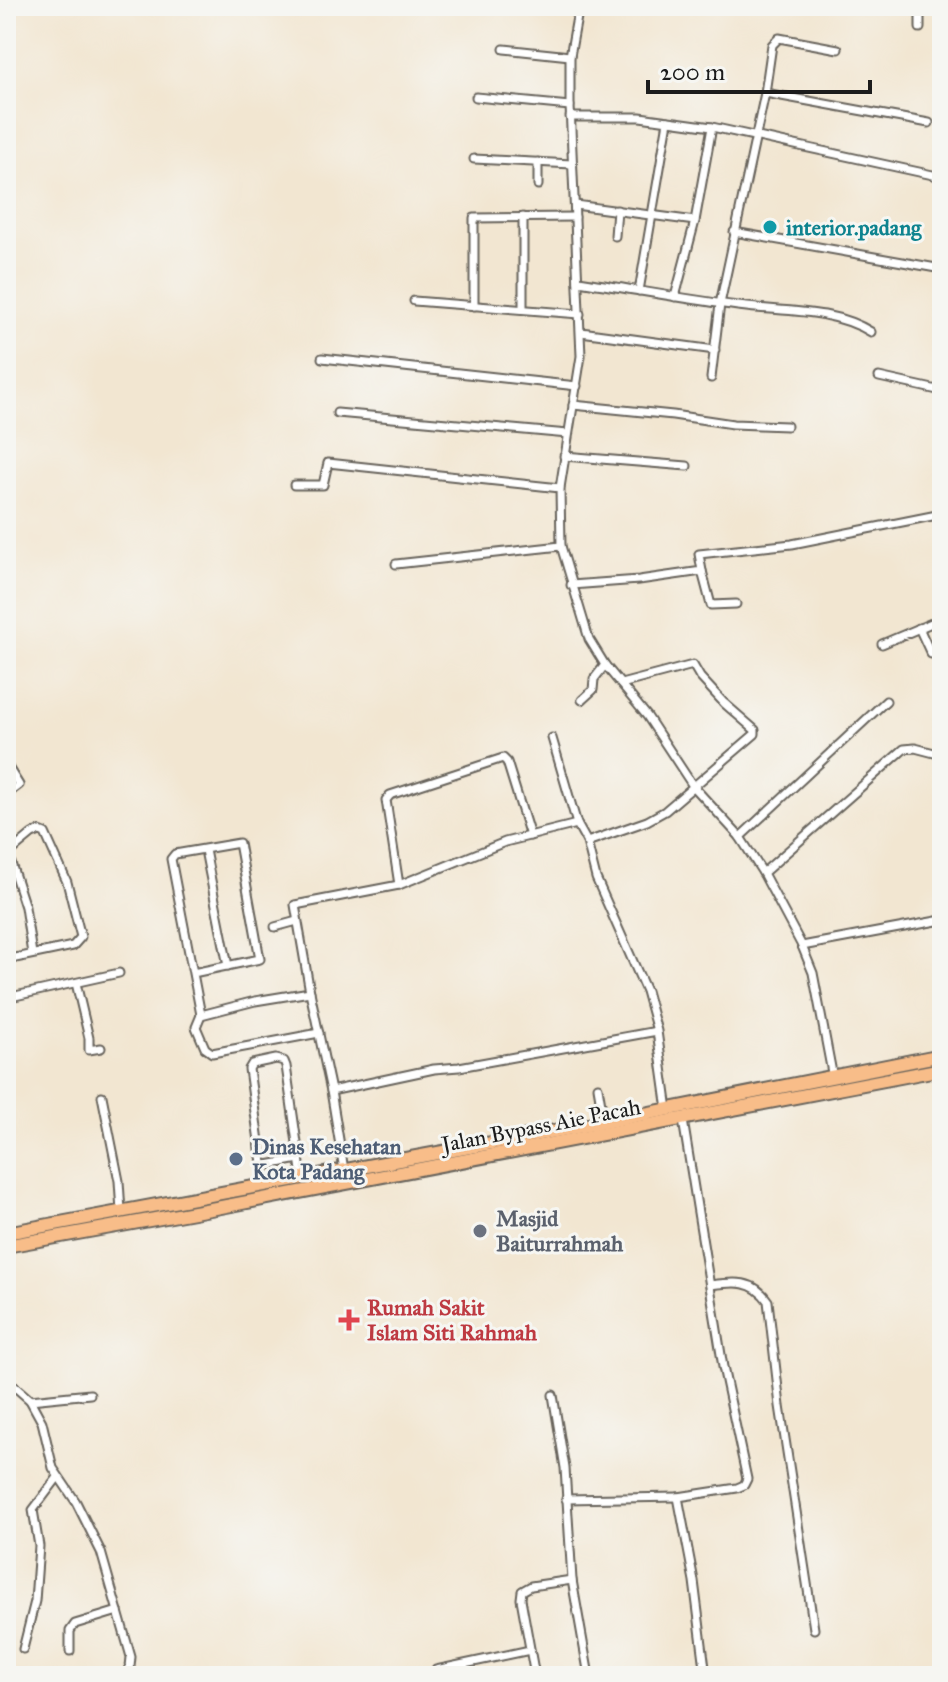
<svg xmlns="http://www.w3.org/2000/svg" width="948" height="1682" font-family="'IM FELL Great Primer',serif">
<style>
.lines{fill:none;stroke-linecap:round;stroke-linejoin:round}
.minor-casing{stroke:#67635b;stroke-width:11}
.trunk-casing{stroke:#67635b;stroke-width:16}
.minor{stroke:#fff;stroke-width:7}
.trunk{stroke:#f8bd89;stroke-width:12}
.culture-dot{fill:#0f9aa8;stroke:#f6f6f2;stroke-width:3}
.service-dot{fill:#5c6f8a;stroke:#f6f6f2;stroke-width:3}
.worship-dot{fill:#6b7280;stroke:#f6f6f2;stroke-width:3}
.health-dot{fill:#e0444e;stroke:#f6f6f2;stroke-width:3}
.labels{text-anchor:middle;stroke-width:6;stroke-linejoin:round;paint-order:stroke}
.culture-label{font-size:22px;font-weight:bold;fill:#0d838f;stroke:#f6f6f2;text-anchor:start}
.street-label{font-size:22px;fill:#1c1c1c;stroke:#f6f6f2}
.service-label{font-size:22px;font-weight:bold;fill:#4e5e75;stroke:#f6f6f2;text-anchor:start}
.worship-label{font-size:22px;font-weight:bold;fill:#5b616d;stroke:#f6f6f2;text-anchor:start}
.health-label{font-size:22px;font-weight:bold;fill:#be3a42;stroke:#f6f6f2;text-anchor:start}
</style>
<rect width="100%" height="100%" fill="#f6f6f2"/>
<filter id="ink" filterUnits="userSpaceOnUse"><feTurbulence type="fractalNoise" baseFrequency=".0125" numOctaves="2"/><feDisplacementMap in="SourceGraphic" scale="16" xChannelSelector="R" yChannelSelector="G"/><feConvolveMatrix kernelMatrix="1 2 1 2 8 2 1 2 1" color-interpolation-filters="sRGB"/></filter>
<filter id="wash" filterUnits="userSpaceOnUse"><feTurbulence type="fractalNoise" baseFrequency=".006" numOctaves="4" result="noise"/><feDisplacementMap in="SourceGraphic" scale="32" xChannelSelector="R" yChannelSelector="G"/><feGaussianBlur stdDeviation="1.8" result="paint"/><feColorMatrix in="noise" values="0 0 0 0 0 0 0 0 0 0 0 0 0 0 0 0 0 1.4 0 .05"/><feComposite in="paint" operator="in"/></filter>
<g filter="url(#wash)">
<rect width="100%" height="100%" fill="#f2e6d1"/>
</g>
<g filter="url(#ink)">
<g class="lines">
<g class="minor-casing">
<g id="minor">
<polyline points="579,6 570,56 570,106 581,356 560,488 561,546 589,639 605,665 647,716 693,786 740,837 763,873 802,946 813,973 833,1078"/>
<polyline points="920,28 920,6"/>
<polyline points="504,49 570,56"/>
<polyline points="765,93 929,123"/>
<polyline points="476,97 570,106"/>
<polyline points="570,117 640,117 712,127 942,177"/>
<polyline points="474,159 572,164"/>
<polyline points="538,185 538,162"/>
<polyline points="575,205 695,221"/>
<polyline points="734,232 942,269"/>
<polyline points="615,236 617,210"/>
<path d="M578,281C631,289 685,299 738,306C782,312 832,308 871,332"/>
<polyline points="639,291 668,121"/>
<polyline points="675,297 695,221 712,127"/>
<polyline points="414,301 580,314"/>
<polyline points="474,306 474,218 575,217"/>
<polyline points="523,309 523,217"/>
<polyline points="581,332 715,350"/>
<polyline points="940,346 942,347"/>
<polyline points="322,358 577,386"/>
<polyline points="879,377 942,391"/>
<polyline points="711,378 720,304 765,93 772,45 779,38 838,49"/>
<polyline points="573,405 673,415 733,424 787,426"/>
<polyline points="337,413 568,434"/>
<polyline points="564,456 687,466"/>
<polyline points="294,485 323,485 328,463 560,488"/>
<polyline points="396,564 561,546"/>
<polyline points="702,571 711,605 736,604"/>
<polyline points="571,585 639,580 702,571 699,554 792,544 942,514"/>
<polyline points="919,628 931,654 942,650"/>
<polyline points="882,644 941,619"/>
<polyline points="582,700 593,690 594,679 605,665"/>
<polyline points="552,738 577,824"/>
<polyline points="6,764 19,785 6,795"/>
<polyline points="740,837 886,701"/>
<polyline points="587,842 647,821 665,811 755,734 755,730 724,703 700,677 693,665 621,684"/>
<polyline points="205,850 228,966"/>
<polyline points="763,873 904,749 915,748 942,755"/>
<polyline points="399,885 386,800 390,795 503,758 507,762 530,836"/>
<polyline points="275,927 297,921"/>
<polyline points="802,946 942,920"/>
<polyline points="6,960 73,946 81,937 67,882 45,833 40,831 32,834 8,854 25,907 32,954"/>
<polyline points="193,973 260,959 239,843 175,854 171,859 201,1015 255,1001 310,992"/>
<polyline points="76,983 89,1038 89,1050 101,1048"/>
<polyline points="6,998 119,973"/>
<polyline points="201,1015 196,1027 205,1048 212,1053 319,1033"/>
<polyline points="657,1031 459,1067 434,1069 331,1091 310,992 295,905 399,885 505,842 577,824 587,842 596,878 646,991 657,1031 668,1110"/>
<polyline points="598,1087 604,1122"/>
<polyline points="331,1091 344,1170"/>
<polyline points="102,1096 119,1181 121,1211"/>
<polyline points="683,1120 723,1367 747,1479 744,1485 737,1488 678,1497 694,1581 706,1676"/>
<polyline points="262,1166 299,1159"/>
<polyline points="265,1185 249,1069 252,1064 276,1059 284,1061 286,1066 302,1178"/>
<path d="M710,1285C734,1282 753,1279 768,1301L780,1406L814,1629"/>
<polyline points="6,1379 30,1400 42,1422 53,1468 76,1502 101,1552 131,1657 130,1667 126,1676"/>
<polyline points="553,1395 565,1468 572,1580 589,1676"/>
<polyline points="30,1400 90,1394"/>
<polyline points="566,1499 678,1497"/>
<polyline points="23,1649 35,1601 39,1546 33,1510 58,1477"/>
<polyline points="70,1651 70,1631 75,1624 118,1611"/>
<polyline points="436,1670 530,1650"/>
<polyline points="535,1676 521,1599 522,1591 531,1586 572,1580"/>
</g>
</g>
<g class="trunk-casing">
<g id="trunk">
<polyline points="6,1233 604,1122 942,1055"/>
<polyline points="6,1246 216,1208 942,1069"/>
</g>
</g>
<use href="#minor" class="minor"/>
<use href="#trunk" class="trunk"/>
</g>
</g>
<circle class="culture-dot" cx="770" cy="227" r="8"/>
<circle class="service-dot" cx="236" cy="1159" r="8"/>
<circle class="worship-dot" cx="480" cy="1231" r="8"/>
<path class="health-dot" d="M345 1308h8v8h8v8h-8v8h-8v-8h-8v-8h8z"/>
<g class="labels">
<g class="culture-label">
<text x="786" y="235">interior.padang</text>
</g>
<g class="street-label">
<text transform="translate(541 1125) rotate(-11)" y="8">Jalan Bypass Aie Pacah</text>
</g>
<g class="service-label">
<text x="252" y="1154">Dinas Kesehatan<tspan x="252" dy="25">Kota Padang</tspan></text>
</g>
<g class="worship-label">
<text x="496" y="1226">Masjid<tspan x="496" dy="25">Baiturrahmah</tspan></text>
</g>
<g class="health-label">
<text x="367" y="1315">Rumah Sakit<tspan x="367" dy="25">Islam Siti Rahmah</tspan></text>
</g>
</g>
<rect width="948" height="1682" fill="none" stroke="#f6f6f2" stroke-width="32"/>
<path d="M648 80v12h222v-12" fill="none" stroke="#1c1c1c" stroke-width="4"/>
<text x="660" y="80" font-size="24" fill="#1c1c1c" stroke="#f6f6f2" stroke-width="6" paint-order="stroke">200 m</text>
</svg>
